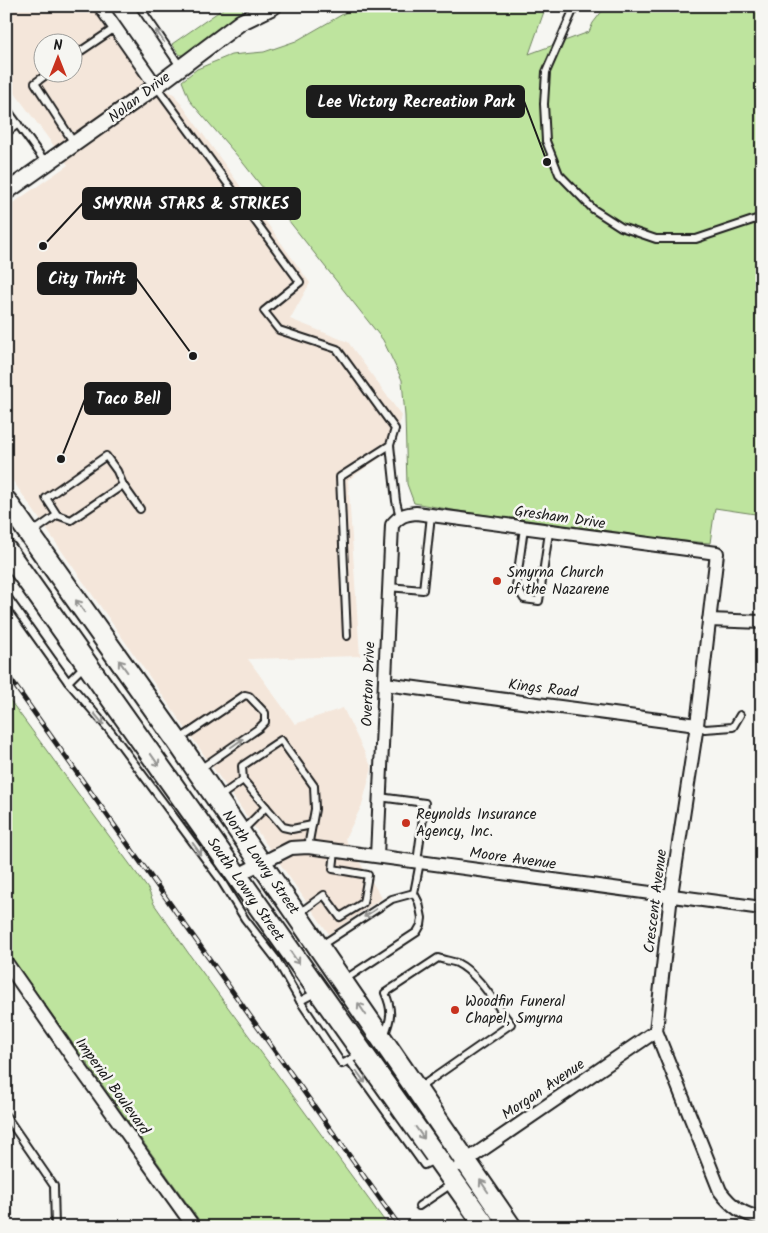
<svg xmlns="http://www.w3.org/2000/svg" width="768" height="1233" font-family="Kalam,sans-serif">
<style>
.built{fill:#f4e6da;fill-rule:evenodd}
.green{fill:#bee49e;stroke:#6d805d}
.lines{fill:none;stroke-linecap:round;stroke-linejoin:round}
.service-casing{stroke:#1c1c1c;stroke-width:10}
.minor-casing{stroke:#1c1c1c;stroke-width:16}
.tertiary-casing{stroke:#1c1c1c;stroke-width:19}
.primary-casing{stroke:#1c1c1c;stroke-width:24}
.service{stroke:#f6f6f2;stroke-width:6}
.minor{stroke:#f6f6f2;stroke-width:12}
.tertiary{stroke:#f6f6f2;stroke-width:15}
.primary{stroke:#f6f6f2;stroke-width:20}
.rail-casing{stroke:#1c1c1c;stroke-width:5}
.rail{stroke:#f6f6f2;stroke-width:3;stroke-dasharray:9;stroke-linecap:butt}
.oneway{stroke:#949492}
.poi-dot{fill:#c8321e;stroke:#f6f6f2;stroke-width:2}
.labels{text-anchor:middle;stroke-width:5;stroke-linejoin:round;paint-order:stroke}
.street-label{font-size:15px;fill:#1c1c1c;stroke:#f6f6f2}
.poi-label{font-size:15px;fill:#1c1c1c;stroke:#f6f6f2;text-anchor:start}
.leader{fill:none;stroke:#1c1c1c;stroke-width:2}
.callout-dot{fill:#1c1c1c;stroke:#f6f6f2;stroke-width:2}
.callout{fill:#1c1c1c;stroke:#1c1c1c;stroke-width:2}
.callout-label{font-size:16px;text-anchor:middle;font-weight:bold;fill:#fff}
</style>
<rect width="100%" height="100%" fill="#f6f6f2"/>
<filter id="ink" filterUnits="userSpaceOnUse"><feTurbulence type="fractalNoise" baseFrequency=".02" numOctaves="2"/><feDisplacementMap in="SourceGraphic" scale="10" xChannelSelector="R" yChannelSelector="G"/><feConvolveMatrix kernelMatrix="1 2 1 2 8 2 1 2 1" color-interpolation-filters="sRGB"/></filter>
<g filter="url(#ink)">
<path class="built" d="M6,6H92L143,79L174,94L310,283L290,319L348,342L401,415L395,447L348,480L360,656L248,659L295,724L343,708L372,768L362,805L345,839L382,898L329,934L6,471V208L68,165L6,81ZM42,42H72V72H42Z"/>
<g class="green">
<polygon points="227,6 242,6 243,13 183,55 180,55 172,44"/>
<polygon points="357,6 546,6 529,54 589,32 593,23 606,6 762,6 762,515 715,508 710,543 657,539 458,511 414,503 407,484 405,416 402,380 383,340 240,159 190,101 182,81 197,69 231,55 264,52 296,41"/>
<polygon points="6,695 148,889 154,904 189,954 389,1227 204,1227 6,950"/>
</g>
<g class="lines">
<g class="service-casing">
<g id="service">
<polyline points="139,6 180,66"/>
<polyline points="575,6 546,72 544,104 546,141 559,174 593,209 621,227 656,239 696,239 762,217"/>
<polyline points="72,57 115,28"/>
<polyline points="50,72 35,83 74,143"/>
<polyline points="156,86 300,282 264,311 279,330 337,349 395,429 390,445 340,477 347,636"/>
<polyline points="6,108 46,163"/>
<polyline points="6,133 18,124"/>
<polyline points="390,445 396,501 400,517"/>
<polyline points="123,485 140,509"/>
<polyline points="524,528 516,586 524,599 539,601 549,532"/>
<polyline points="33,532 57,515 71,520 123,485 117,471 106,456 46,498 57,515"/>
<polyline points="388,587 423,590 431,515"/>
<polyline points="6,595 68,682 111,732 220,879 245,919 276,959 300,1001 342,1064 361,1054"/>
<polyline points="68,682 85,665"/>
<polyline points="697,725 705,729 733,727 740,715"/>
<polyline points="180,739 245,695 249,696 265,713 265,722 259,728 200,769"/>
<polyline points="243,780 283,827 292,829 312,825"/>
<polyline points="219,797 243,780 242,766 281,740 314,786 315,809 308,847"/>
<polyline points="379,797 425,803 417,862"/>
<polyline points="242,831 266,807"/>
<polyline points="298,914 324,895 340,917 363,903 368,875 333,869 335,851"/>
<polyline points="320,946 392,899 414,893"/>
<polyline points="344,980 417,932 421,925 422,918 419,903 414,893 420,862"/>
<polyline points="300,1001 317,992"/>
<path d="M384,1036C391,1019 393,1011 385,993L438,958C444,960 451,961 457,963C479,974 496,1005 511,1024L419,1088"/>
<polyline points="349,1060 424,1165 435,1160"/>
<polyline points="6,1116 54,1186 55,1227"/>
<polyline points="419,1206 453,1183"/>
<polyline points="468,1227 479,1219"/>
</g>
</g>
<g class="minor-casing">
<g id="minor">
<polyline points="100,6 156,86"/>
<polyline points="709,620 762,622"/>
<polyline points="385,684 697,725"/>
<path d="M377,856L392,525C399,516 405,514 416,513L717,553L697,725L671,895L656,1031L720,1191C731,1206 743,1215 762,1218"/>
<polyline points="236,876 291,848 308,847 762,908"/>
<polyline points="6,962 80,1068 194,1227"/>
<polyline points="460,1165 656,1031"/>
</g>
</g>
<g class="tertiary-casing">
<polyline id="tertiary" points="6,192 156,86 241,22 274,6"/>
</g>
<g class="primary-casing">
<g id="primary">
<polyline points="6,501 177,741 511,1227"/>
<polyline points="6,550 486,1227"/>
</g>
</g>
<use href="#service" class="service"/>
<use href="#minor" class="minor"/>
<use href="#tertiary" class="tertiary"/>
<use href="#primary" class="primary"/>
<g class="rail-casing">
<polyline id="rail" points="6,673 400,1227"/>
</g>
<use href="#rail" class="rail"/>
</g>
<defs><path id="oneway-shaft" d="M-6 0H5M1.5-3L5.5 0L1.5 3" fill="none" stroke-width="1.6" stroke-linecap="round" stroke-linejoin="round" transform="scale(1.25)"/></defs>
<g class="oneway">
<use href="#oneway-shaft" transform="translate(160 36) rotate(-124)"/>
<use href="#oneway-shaft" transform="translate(80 606) rotate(-125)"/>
<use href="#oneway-shaft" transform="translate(123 666) rotate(-126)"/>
<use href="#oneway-shaft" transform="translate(99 719) rotate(50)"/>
<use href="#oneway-shaft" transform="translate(237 743) rotate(-35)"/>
<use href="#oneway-shaft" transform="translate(155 760) rotate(55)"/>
<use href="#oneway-shaft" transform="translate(197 849) rotate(54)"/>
<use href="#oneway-shaft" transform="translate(370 913) rotate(146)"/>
<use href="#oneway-shaft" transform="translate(295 958) rotate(55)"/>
<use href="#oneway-shaft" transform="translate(362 1009) rotate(-124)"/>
<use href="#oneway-shaft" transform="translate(361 1077) rotate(54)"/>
<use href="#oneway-shaft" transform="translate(420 1133) rotate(54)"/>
<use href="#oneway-shaft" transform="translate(484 1186) rotate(-124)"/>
</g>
</g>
<g class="poi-dot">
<circle cx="497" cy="581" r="5"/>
<circle cx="406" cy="823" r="5"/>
<circle cx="455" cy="1010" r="5"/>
</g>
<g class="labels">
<g class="street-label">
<text transform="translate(139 97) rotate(-37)" y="5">Nolan Drive</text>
<text transform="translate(560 517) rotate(8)" y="5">Gresham Drive</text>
<text transform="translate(368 684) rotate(-88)" y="5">Overton Drive</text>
<text transform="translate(543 688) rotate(7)" y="5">Kings Road</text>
<text transform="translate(513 858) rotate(8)" y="5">Moore Avenue</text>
<text transform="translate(261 862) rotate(55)" y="5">North Lowry Street</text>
<text transform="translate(246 889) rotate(55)" y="5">South Lowry Street</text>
<text transform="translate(655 901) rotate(-83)" y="5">Crescent Avenue</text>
<text transform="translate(113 1086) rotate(54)" y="5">Imperial Boulevard</text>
<text transform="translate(543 1089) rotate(-34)" y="5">Morgan Avenue</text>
</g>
<g class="poi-label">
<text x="507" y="577">Smyrna Church<tspan x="507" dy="17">of the Nazarene</tspan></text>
<text x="416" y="819">Reynolds Insurance<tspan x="416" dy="17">Agency, Inc.</tspan></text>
<text x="465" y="1006">Woodfin Funeral<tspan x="465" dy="17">Chapel, Smyrna</tspan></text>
</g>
</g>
<path class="leader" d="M547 162L524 101M43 246L83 203M193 356L136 278M61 459L85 399"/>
<g class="callout-dot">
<circle cx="547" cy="162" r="5"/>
<circle cx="43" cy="246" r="5"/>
<circle cx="193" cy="356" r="5"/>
<circle cx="61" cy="459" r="5"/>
</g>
<g class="callout">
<rect x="307" y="86" width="217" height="31" rx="5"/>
<rect x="83" y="188" width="217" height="31" rx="5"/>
<rect x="38" y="263" width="98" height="31" rx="5"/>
<rect x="85" y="383" width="85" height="31" rx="5"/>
</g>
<g class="callout-label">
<text x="416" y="107">Lee Victory Recreation Park</text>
<text x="191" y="209">SMYRNA STARS &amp; STRIKES</text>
<text x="87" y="284">City Thrift</text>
<text x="128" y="404">Taco Bell</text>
</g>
<rect width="768" height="1233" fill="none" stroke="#f6f6f2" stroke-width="25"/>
<rect x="12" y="12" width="743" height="1208" fill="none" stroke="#1c1c1c" stroke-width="2" filter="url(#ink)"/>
<g transform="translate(58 58)"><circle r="24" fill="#f6f6f2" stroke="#9f9f9c"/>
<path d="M0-4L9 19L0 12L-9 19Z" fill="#c8321e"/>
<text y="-8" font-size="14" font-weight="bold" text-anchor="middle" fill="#1c1c1c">N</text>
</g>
</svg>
